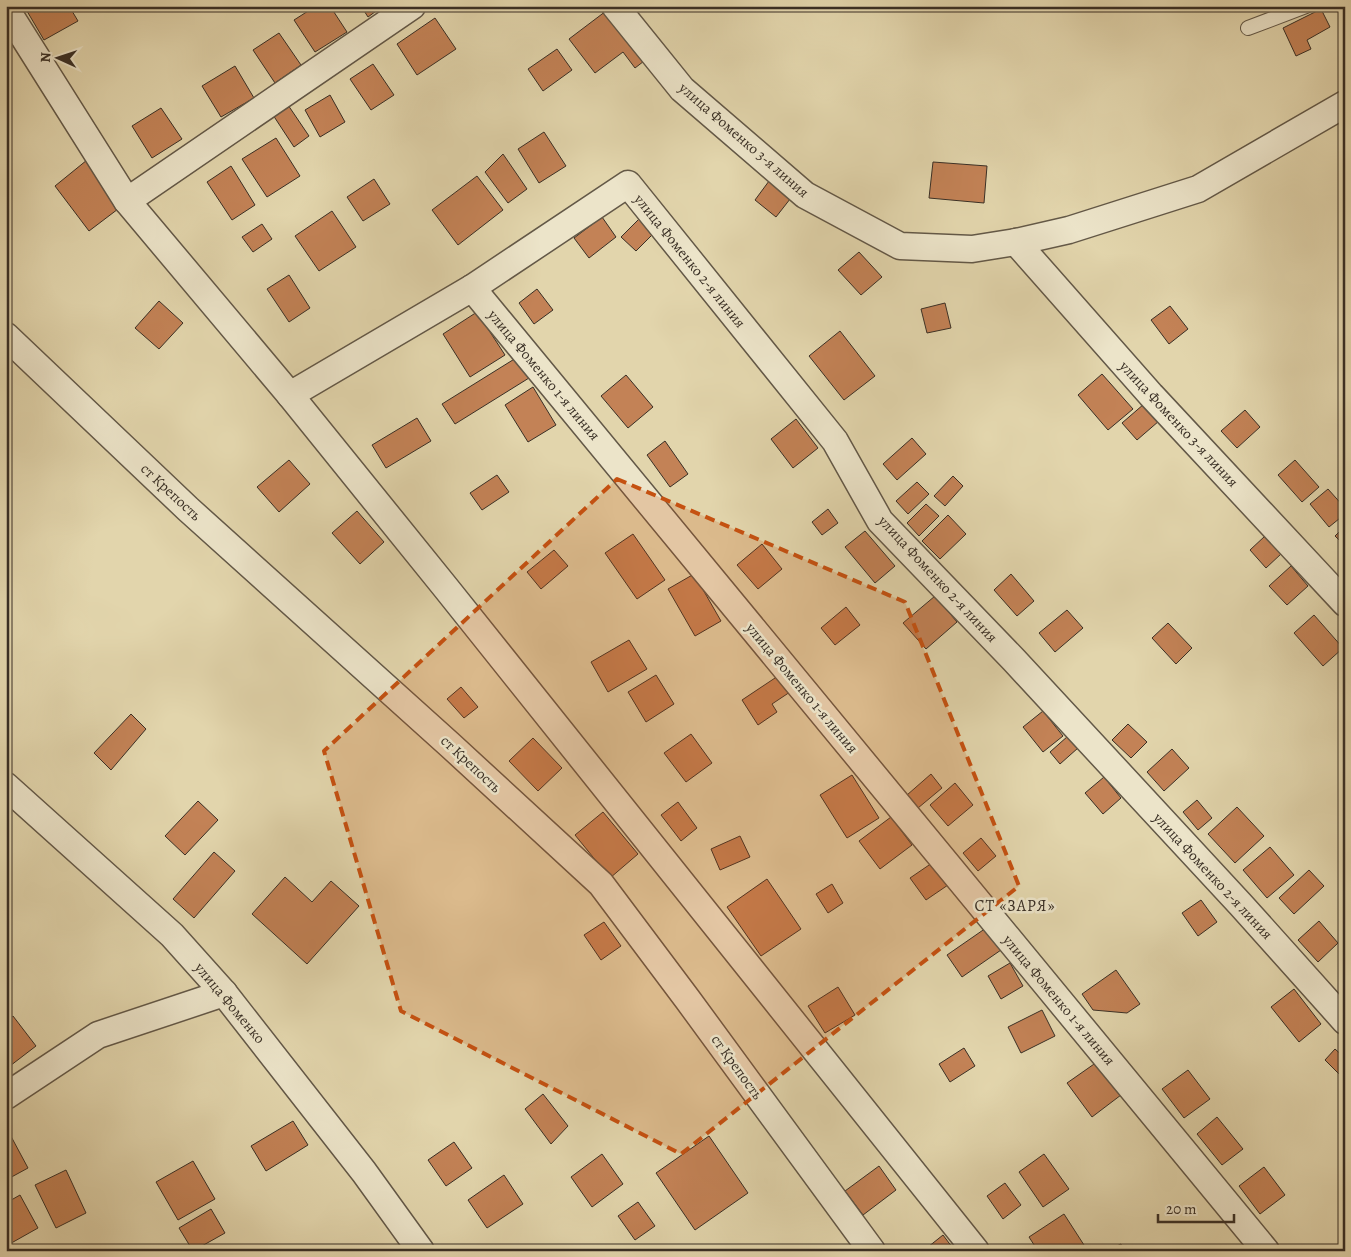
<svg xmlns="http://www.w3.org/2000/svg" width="1351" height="1257" font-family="Alegreya,serif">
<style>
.building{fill:#c38256;stroke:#392f25}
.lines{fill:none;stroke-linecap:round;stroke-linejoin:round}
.lane-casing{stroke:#635847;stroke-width:16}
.street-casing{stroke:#635847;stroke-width:29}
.lane{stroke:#ece4c9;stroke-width:14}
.street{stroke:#ece4c9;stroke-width:26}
.marked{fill:#c55111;fill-opacity:0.2;stroke:#c55111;stroke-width:4;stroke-dasharray:10 6;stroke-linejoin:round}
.labels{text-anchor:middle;stroke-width:5;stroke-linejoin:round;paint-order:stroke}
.street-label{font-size:15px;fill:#392f25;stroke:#ece4c9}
.neighbourhood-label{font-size:16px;letter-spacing:1px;fill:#392f25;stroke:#ece4c9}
</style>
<rect width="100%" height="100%" fill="#e2d5ac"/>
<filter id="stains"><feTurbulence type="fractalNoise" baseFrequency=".004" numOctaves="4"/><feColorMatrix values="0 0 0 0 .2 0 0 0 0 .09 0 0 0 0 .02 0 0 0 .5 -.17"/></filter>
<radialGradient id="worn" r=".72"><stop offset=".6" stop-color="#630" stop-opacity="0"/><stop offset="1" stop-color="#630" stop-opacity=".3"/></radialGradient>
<g class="building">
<polygon points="24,6 69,6 78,21 44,40"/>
<polygon points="316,6 330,6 347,32 315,52 294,20"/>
<polygon points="361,6 383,6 368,17"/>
<polygon points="610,8 648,58 635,68 623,52 595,73 569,39"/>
<polygon points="1321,9 1330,27 1307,40 1311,49 1296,56 1283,28"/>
<polygon points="435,18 456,49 417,75 397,44"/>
<polygon points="279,33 301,65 275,83 253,50"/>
<polygon points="557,49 572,70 543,91 528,69"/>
<polygon points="373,64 394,95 371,110 350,79"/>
<polygon points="235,66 254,98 221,117 202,86"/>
<polygon points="330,95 345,122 320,137 305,110"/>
<polygon points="288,105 309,136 294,147 273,115"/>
<polygon points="161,108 182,139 152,158 132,126"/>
<polygon points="544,132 566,166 539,183 518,149"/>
<polygon points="276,138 300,176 267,197 242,159"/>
<polygon points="503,154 527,189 508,203 485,172"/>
<polygon points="87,160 122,206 89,231 55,186"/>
<polygon points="933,162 987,166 984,203 929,198"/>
<polygon points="231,166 255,205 232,220 207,182"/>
<polygon points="477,176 503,210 458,245 432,210"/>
<polygon points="772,177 794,194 776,217 755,200"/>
<polygon points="374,179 390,204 363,221 347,197"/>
<polygon points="332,211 356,247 319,271 295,236"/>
<polygon points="642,216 656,231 636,251 621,237"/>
<polygon points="602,217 616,237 589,258 574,238"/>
<polygon points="262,224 272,239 253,252 242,237"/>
<polygon points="859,252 882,277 861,295 838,270"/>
<polygon points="289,275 310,308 289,322 267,289"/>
<polygon points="537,289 553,310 534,324 519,303"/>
<polygon points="159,301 183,323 159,349 135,328"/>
<polygon points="945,303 951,328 927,333 921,309"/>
<polygon points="1170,306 1188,329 1169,344 1151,320"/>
<polygon points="477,312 505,355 470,377 443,334"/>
<polygon points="840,331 875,376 844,400 809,356"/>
<polygon points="516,358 529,378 455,424 442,404"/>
<polygon points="1102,374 1133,409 1108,430 1078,395"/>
<polygon points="626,375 653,407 628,428 601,396"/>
<polygon points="533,387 556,425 528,442 505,405"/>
<polygon points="1144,404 1159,421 1137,440 1122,423"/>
<polygon points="1245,410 1260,427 1237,448 1221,431"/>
<polygon points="417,418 431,441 386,468 372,445"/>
<polygon points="796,419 818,448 793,468 771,439"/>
<polygon points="912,438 926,454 897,480 883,464"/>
<polygon points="665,441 688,474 670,487 647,455"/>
<polygon points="289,460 310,484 279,512 257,487"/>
<polygon points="1295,460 1319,487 1302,502 1278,475"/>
<polygon points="497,475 509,492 482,510 470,493"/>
<polygon points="953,476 963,486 945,506 934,496"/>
<polygon points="917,482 929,494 908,514 896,501"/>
<polygon points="1328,489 1345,508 1345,514 1329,527 1310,504"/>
<polygon points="926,504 939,516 919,536 907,523"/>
<polygon points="828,509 838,523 822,535 812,522"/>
<polygon points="357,511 384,542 360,564 332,533"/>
<polygon points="948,515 966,534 940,559 922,541"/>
<polygon points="1345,526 1345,546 1335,536"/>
<polygon points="865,531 895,566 875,583 845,547"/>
<polygon points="633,534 665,580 637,599 605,553"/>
<polygon points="1265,536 1281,554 1266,568 1250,550"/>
<polygon points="762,544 782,569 758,589 737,565"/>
<polygon points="554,550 568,566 541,589 527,572"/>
<polygon points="1291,566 1308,586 1287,605 1269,586"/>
<polygon points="694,574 721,621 695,636 668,589"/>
<polygon points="1011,574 1034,601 1017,616 994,590"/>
<polygon points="935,596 957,622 926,649 903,623"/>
<polygon points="846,607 860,625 835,645 821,628"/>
<polygon points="1067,610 1083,628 1055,652 1039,633"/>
<polygon points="1314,615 1343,648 1323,666 1294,633"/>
<polygon points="1168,623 1192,648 1176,664 1152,638"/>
<polygon points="629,640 647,669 608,692 591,662"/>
<polygon points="656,675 674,704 646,722 628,692"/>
<polygon points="778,676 790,692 772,704 777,712 758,725 742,700"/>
<polygon points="461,687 478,707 464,718 447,699"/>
<polygon points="1043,711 1063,736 1043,752 1023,727"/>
<polygon points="131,714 146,729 111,770 94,753"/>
<polygon points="1128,724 1147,742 1131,758 1112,740"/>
<polygon points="691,734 712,763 686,782 664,753"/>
<polygon points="1068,736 1078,748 1060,764 1050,752"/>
<polygon points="533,738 562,768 538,791 509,761"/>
<polygon points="1172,749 1189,768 1164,791 1147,772"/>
<polygon points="931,774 942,788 918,808 907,795"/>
<polygon points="852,775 879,818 847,838 820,795"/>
<polygon points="1104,777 1121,798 1103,814 1085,793"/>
<polygon points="955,783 973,805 948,826 930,805"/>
<polygon points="1197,800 1212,818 1198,830 1183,812"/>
<polygon points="198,801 218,820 185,855 165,836"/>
<polygon points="678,802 697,828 681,841 661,815"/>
<polygon points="1237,807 1264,836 1235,863 1208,834"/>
<polygon points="603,812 638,854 610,878 575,835"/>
<polygon points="891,817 912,845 880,869 859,841"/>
<polygon points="740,836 750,857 720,870 711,849"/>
<polygon points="981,838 996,856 978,871 963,853"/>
<polygon points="1270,847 1294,875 1267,898 1243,870"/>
<polygon points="214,852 235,871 194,918 173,899"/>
<polygon points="932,863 948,885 926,900 910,878"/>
<polygon points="1309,870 1324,886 1294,914 1279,898"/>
<polygon points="285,877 312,902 331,881 359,906 307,964 252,914"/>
<polygon points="767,879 801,929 761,956 727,907"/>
<polygon points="832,884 843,903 828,913 816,894"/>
<polygon points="1201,900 1217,922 1198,936 1182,913"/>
<polygon points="1319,921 1338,943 1318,962 1298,940"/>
<polygon points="604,922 621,946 601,960 584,935"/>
<polygon points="986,928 1001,950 962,977 947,955"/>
<polygon points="1010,963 1023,986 1001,999 988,976"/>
<polygon points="1116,970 1140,1004 1127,1013 1093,1010 1082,994"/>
<polygon points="838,987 855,1015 825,1033 808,1006"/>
<polygon points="1294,989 1321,1024 1299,1042 1271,1007"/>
<polygon points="1042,1010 1055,1036 1021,1053 1008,1027"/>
<polygon points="13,1016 36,1046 6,1069 6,1021"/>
<polygon points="964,1048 975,1066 950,1082 939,1064"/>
<polygon points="1335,1049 1345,1058 1345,1080 1325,1060"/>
<polygon points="1097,1062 1121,1095 1092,1117 1067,1083"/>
<polygon points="1188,1070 1210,1099 1184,1118 1162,1089"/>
<polygon points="543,1094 568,1126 551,1144 525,1109"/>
<polygon points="1217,1117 1243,1149 1222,1165 1197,1134"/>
<polygon points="293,1121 308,1145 266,1171 251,1146"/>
<polygon points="6,1127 28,1168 6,1180"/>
<polygon points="709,1136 748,1193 695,1230 656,1173"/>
<polygon points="454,1142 472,1168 446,1186 428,1160"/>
<polygon points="602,1154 623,1184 592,1207 571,1177"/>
<polygon points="1044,1154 1069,1189 1043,1207 1019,1172"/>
<polygon points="193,1161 215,1199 178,1220 156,1182"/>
<polygon points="879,1166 896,1190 863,1215 845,1191"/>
<polygon points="1264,1167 1285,1195 1260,1214 1239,1186"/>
<polygon points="66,1170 86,1213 56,1228 35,1185"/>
<polygon points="504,1175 523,1204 487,1228 468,1200"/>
<polygon points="1005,1183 1021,1205 1003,1219 987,1196"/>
<polygon points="20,1195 38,1228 6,1246 6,1203"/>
<polygon points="638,1202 655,1226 635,1240 618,1216"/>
<polygon points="211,1209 225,1233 193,1251 179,1228"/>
<polygon points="1064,1214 1084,1245 1075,1251 1038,1251 1029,1237"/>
<polygon points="943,1235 955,1251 923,1251"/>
<polygon points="1121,1244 1124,1251 1106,1251"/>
</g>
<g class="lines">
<g class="lane-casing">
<polyline id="lane" points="1248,28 1306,6"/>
</g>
<g class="street-casing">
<g id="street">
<polyline points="615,6 682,89 805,195 900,246 972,249 1016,242 1069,230 1198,189 1345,104"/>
<polyline points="6,9 127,201 290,395 446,588 976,1251"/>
<polyline points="127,201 412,6"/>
<polyline points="1016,242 1151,395 1345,603"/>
<polyline points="472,288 628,184 835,441 880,521 1014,660 1241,905 1345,1021"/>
<polyline points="6,336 188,509 450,745 601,884 688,1000 872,1251"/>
<polyline points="290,395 472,288 1266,1251"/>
<polyline points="6,786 172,935 224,993 364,1172 421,1251"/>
<polyline points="6,1096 98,1035 224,993"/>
</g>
</g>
<use href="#lane" class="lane"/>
<use href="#street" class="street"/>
</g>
<path class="marked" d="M617,479L905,602L1019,886L681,1154L401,1011L324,751Z"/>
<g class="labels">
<g class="street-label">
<text transform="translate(744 140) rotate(41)" y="5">улица Фоменко 3-я линия</text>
<text transform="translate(690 261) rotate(51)" y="5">улица Фоменко 2-я линия</text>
<text transform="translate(544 375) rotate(50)" y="5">улица Фоменко 1-я линия</text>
<text transform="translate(1179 424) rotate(47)" y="5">улица Фоменко 3-я линия</text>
<text transform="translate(171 492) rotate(43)" y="5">ст Крепость</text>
<text transform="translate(938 579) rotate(47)" y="5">улица Фоменко 2-я линия</text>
<text transform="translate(802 688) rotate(50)" y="5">улица Фоменко 1-я линия</text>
<text transform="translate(471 764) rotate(43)" y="5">ст Крепость</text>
<text transform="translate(1213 876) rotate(47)" y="5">улица Фоменко 2-я линия</text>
<text transform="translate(1059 1000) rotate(50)" y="5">улица Фоменко 1-я линия</text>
<text transform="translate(230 1003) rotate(50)" y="5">улица Фоменко</text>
<text transform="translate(737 1067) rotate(54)" y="5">ст Крепость</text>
</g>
<g class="neighbourhood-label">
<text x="1015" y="911">СТ «ЗАРЯ»</text>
</g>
</g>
<rect width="1351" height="1257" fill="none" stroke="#e2d5ac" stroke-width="25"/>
<rect x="8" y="8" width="1336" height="1242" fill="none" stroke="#392f25" stroke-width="2.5"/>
<rect x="12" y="12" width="1326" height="1232" fill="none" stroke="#392f25"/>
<g transform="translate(58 58) rotate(273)" stroke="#ece4c9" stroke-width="4" paint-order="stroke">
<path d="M0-4L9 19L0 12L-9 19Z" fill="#392f25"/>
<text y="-8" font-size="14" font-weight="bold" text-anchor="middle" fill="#392f25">N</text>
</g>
<path d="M1158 1214v8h76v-8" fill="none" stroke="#392f25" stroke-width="2.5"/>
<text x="1166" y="1214" font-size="15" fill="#392f25" stroke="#ece4c9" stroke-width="4" paint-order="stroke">20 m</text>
<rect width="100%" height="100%" filter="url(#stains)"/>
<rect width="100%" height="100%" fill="url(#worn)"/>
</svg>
